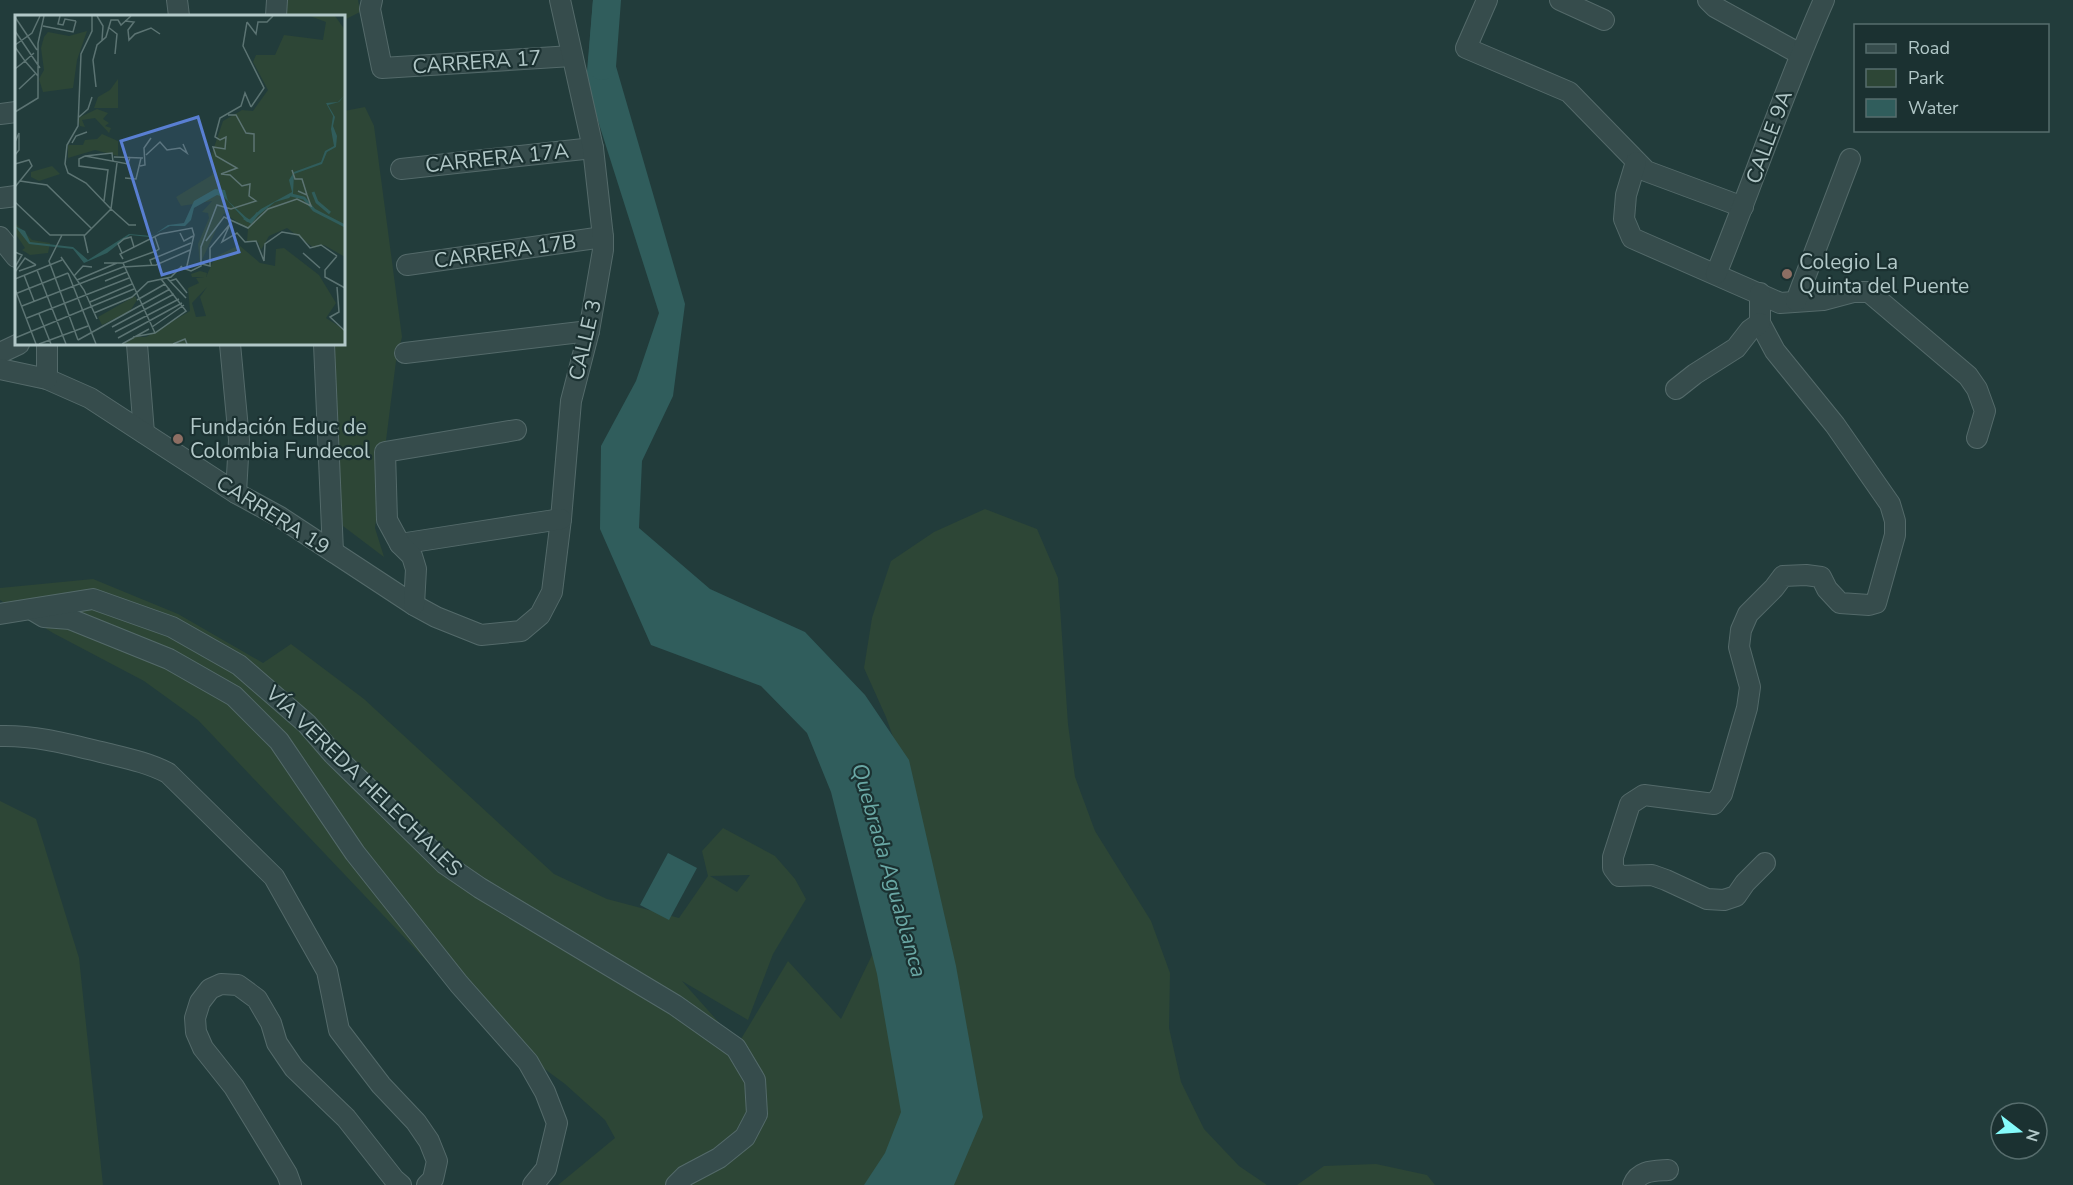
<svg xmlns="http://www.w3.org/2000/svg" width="2073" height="1185" font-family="'Nunito Sans',sans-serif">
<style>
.green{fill:#2d4636;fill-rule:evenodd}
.water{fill:#305d5c}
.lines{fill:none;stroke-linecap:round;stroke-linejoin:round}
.river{stroke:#305d5c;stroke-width:28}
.minor-casing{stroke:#546a6a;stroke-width:22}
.minor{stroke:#364c4c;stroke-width:20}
.education-dot{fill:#8d6e63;stroke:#1b3131;stroke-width:2}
.labels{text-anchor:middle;stroke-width:4.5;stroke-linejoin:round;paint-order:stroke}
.street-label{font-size:21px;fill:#b2c8c8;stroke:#1b3131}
.poi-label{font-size:21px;fill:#b2c8c8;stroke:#1b3131;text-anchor:start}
.water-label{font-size:22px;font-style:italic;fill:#6aa8a5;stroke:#1b3131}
.inset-river{fill:none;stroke:#305d5c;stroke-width:3}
.inset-road{fill:none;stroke:#5c7473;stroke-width:1.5}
.view{fill:#597fd2;fill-opacity:0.15;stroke:#597fd2;stroke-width:3}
.inset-edge{fill:none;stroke:#b2c8c8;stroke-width:3}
</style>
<rect width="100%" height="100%" fill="#223c3b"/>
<g class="green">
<polygon points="279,0 358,0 360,12 344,20 344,16 278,16"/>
<polygon points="365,107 374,126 402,337 396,361 375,528 384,557 343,526 338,493 331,344 344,344 344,111"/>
<path d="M985,509L1037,529L1058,578L1068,724L1075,777L1095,831L1151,921L1170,973L1169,1028L1181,1082L1204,1129L1239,1166L1267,1185H558L615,1138L605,1120L565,1084L493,1031L198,720L144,681L53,633L0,600V588L93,579L178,614L263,663L291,644L364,699L554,874L607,899L679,918L708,876L702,851L723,828L775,856L795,879L806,899L773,954L748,1020L682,981L738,1044L788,961L841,1019L891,916L903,765L886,717L864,668L872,618L891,561L934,532ZM750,875L737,892L710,876Z"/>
<polygon points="0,801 36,819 79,958 103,1185 0,1185"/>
<polygon points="1376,1164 1427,1175 1435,1185 1297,1185 1324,1166"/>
</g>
<g class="water">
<polygon points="593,0 610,0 604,25 685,304 673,396 642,461 639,528 710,589 805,632 865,695 909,760 956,966 983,1117 954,1185 864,1185 885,1153 901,1112 877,974 831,792 807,733 761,686 651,645 600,529 601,446 636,381 659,313 586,83"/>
<polygon points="668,853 697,868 669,920 640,905"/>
</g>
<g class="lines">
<polyline class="river" points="602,66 607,0"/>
<g class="minor-casing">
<g id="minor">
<polyline points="177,0 179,16"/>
<polyline points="372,0 370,9 382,68 572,56"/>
<polyline points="1487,0 1466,48 1569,92 1646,171 1743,207"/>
<polyline points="1560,0 1604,20"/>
<polyline points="1708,0 1715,7 1800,54"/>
<polyline points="276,16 277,0"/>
<polyline points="0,114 16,112"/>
<polyline points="1636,162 1626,195 1624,219 1632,238 1780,303 1823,300 1853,292 1869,292 1968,376 1977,389 1985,411 1977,438"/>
<polyline points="401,169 593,148"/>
<polyline points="0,198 16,196"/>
<polyline points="0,237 16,257"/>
<polyline points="407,265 603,237"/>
<path d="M1716,274C1753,183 1784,90 1824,0"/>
<polyline points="1760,293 1760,323 1775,351 1835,425 1890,504 1895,521 1895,535 1876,603 1869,605 1840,603 1827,589 1821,577 1806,575 1783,576 1774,588 1748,614 1741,630 1739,647 1750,687 1747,708 1722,794 1714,804 1644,795 1630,804 1613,857 1613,868 1619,876 1652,875 1666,880 1707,899 1724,900 1736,896 1745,883 1765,863"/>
<polyline points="1796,301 1850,159"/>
<polyline points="137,344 144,433"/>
<polyline points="230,344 239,440 236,493"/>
<polyline points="324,344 333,552"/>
<polyline points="0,353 19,344"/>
<polyline points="405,353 589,331"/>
<polyline points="0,369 47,379 90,398 236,493 280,517 414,605 436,617 481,635 521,631 540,615 552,592 561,519 571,401 589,331 603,250 603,237 593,148 560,0"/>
<polyline points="47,379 47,344"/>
<polyline points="1676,389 1695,374 1736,348 1750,330 1760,323"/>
<polyline points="400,544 561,519"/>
<polyline points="414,605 416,569 412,556 400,544 387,520 385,452 516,430"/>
<polyline points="34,611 44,617 70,619 169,659 234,696 279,741 355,853 459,984 528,1062 545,1092 557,1123 546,1169 533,1185"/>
<polyline points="0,614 93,599 172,627 239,665 307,724 333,754 445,864 480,888 675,1005 736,1048 755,1080 757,1114 745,1137 719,1158 685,1176 676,1185"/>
<path d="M0,736C35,735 68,744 101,752C125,758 147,762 168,773L274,877L327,971L339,1030L381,1085L416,1122L429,1141L437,1161L433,1179L427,1185"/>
<polyline points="291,1185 287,1174 234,1087 203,1048 196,1032 195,1018 200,1002 210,989 221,984 238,985 257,999 271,1023 277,1043 294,1068 346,1118 394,1179 401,1185"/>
<path d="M1633,1185C1639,1170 1654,1171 1668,1170"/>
</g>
</g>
<use href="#minor" class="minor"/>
</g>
<g class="education-dot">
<circle cx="1787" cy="274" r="6"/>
<circle cx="178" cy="439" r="6"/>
</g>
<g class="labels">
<g class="street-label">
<text transform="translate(477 62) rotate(-4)" y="7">CARRERA 17</text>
<text transform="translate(1769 137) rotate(-70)" y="7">CALLE 9A</text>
<text transform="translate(497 158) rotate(-6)" y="7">CARRERA 17A</text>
<text transform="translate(505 251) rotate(-8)" y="7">CARRERA 17B</text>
<text transform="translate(585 340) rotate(-77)" y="7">CALLE 3</text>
<text transform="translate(273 515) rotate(32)" y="7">CARRERA 19</text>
<text transform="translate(364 781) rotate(44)" y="7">VÍA VEREDA HELECHALES</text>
</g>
<g class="poi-label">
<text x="1799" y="269">Colegio La<tspan x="1799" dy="24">Quinta del Puente</tspan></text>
<text x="190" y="434">Fundación Educ de<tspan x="190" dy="24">Colombia Fundecol</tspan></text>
</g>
<g class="water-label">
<text transform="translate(890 870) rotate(74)" y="8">Quebrada Aguablanca</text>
</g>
</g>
<g transform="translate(15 15)">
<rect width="330" height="330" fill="#223c3b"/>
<path d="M295,1H320L330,15V242L309,230L299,233L272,213L254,221L246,235L243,227L232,226L233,214L209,198L185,249L183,229L194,203L193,198L187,197L197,186L166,191L161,182L197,160L199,153L195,144L208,106L227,95L238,96L253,75L238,47L241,40H260L269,20L308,25L311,7ZM72,16L62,45L58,73L28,77L24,64L29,55L26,33L29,22L33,17L54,21ZM103,64V93H79L83,82L95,75ZM82,94L93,98L88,104L94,108L90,111L96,113L94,118L80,103L67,105L70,112L65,111L63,103ZM87,119L103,126V141L80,135L53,143V130H68L70,125L82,124ZM37,151L45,159L24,166L16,162V157ZM0,208L17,225L35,228L33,238L15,240L7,235L10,233L0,218ZM224,230L245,248L260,251L261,234L269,233L304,260L321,288L311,303L330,315V329H107L119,322H131L175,296L173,273L184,268L181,263L189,262H177L176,259L185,256L192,258L191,262L200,242ZM192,272L185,282L191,301L181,302L177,288ZM120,281L122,285L115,296L87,310L83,302Z" fill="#2d4636" fill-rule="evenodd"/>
<path d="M330,80L324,87L313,90L320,102L318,111L322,121L321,132L312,137L307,149L279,159L278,179L274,183L260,187L235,207H232L209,182L202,180L179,193L176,205L170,211H155L134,222L115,220L92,238L69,248L58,234L14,229L0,211L10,216L15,227L58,232L73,245L114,219L137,221L153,210L169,208L179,186L200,174L210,175L213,186L234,205L246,194L277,177L274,165L279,157L306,147L310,136L319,131L316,114L318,101L311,88L323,87Z" fill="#305d5c"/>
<path class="inset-river" d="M298,177L302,187L315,198M276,180L289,183L299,195L330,211M229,203L236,207L243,198"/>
<path class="inset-road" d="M45,1L43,9L48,10L50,4L61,6M82,1L88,11L87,25M0,2L22,35M110,6L119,7L113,15L114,25L120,19L136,13L145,19M232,7L228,31L249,73L236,92M232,7L241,19L243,7H252L258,1M28,11L58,17L61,6M93,12L102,19L100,39M0,16L25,53M0,30L17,18L25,1M0,32L10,46L0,54M19,38L10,46L23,61M81,72L78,45L82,30L91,22L96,5H103L106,10L116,1M4,74L20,59M0,97L23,83V28L29,1M213,100H221L231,118L239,119V137M64,102L73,94L77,82M0,127L4,118V135L0,140M57,128L61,121L72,117M131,140L145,127L152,135L165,133L172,138L168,129M70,141L64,144V151L93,155L89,186M70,141L113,149L115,142M70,141L97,138L98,147M99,142L128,143M102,148L96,194L114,210H121M0,149L14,145L17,151L0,172M125,151L130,150L129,133L136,123M277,155L280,164H287L292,180M110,163L121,164L126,143M5,166L32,170L77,214M0,187L35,220H70L96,194L71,168L53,158L50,149L52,130L63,111L66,39L77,16V1M165,218L169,226L178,221M47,220L34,246L63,325M69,220L73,238M191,226L209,202L233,213L253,194L282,184L296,191L292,180L283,176M0,237L7,240L0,252M107,238L103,229L109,224L116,222L119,232M288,238L305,253M322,241L310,255V262L330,273M46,242L69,275L82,304M108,244L105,239L145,219L177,213L179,220L171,255M89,248H108L141,236L144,234L140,222M108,248L140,318M187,249L195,251V233L215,209L207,227L222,218L230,227L241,226L249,246L250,229L267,217L284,220L295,233L306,230L322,241M137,251L135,245L176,228M165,252L176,256L186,251V232L202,190L216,194L241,186L234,181L235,169L227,171L215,160L206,159L222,153L201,141L198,132L210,134L211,122L205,125L200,122L205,103L226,91L230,78L236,92M22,255L51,329M4,256L21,250M0,257L10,243L21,250M53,258L81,329M9,260L19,286M59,261L68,251L77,252M152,263L171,283M0,264L47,245M62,265L102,248M90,266L112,257M155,266L161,264L172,278M322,272L324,297L315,302L330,316M0,274L21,329M0,279L53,258M122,285L150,269M75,287L117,269M7,291L108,252L141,250L175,235M79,298L117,282L133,267L156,262L167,251M24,299L36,329M12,303L114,263M97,312L159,279M137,312L169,290M100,317L164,284M118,322L140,318L171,296L146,264M0,323L119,274M103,323L167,288M63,325L155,274M24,329L73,311M107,329L134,314M158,329L170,324L172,329"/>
<path class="view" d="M183,102L224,237L147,260L106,126Z"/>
<rect width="330" height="330" class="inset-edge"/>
</g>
<rect x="1854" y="24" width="195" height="108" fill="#1b3131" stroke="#576d6d" stroke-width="1.5"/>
<rect x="1866" y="44" width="30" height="9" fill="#364c4c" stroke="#576d6d" stroke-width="1.5"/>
<text x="1908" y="54" font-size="18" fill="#b2c8c8">Road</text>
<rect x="1866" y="69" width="30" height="18" fill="#2d4636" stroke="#576d6d" stroke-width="1.5"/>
<text x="1908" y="84" font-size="18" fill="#b2c8c8">Park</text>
<rect x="1866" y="99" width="30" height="18" fill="#305d5c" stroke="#576d6d" stroke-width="1.5"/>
<text x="1908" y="114" font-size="18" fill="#b2c8c8">Water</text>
<g transform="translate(2019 1131) rotate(107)"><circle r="28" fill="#1b3131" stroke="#576d6d" stroke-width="1.5"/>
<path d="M0-4.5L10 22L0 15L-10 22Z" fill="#85fafa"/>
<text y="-9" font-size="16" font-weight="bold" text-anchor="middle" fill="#b2c8c8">N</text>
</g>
</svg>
